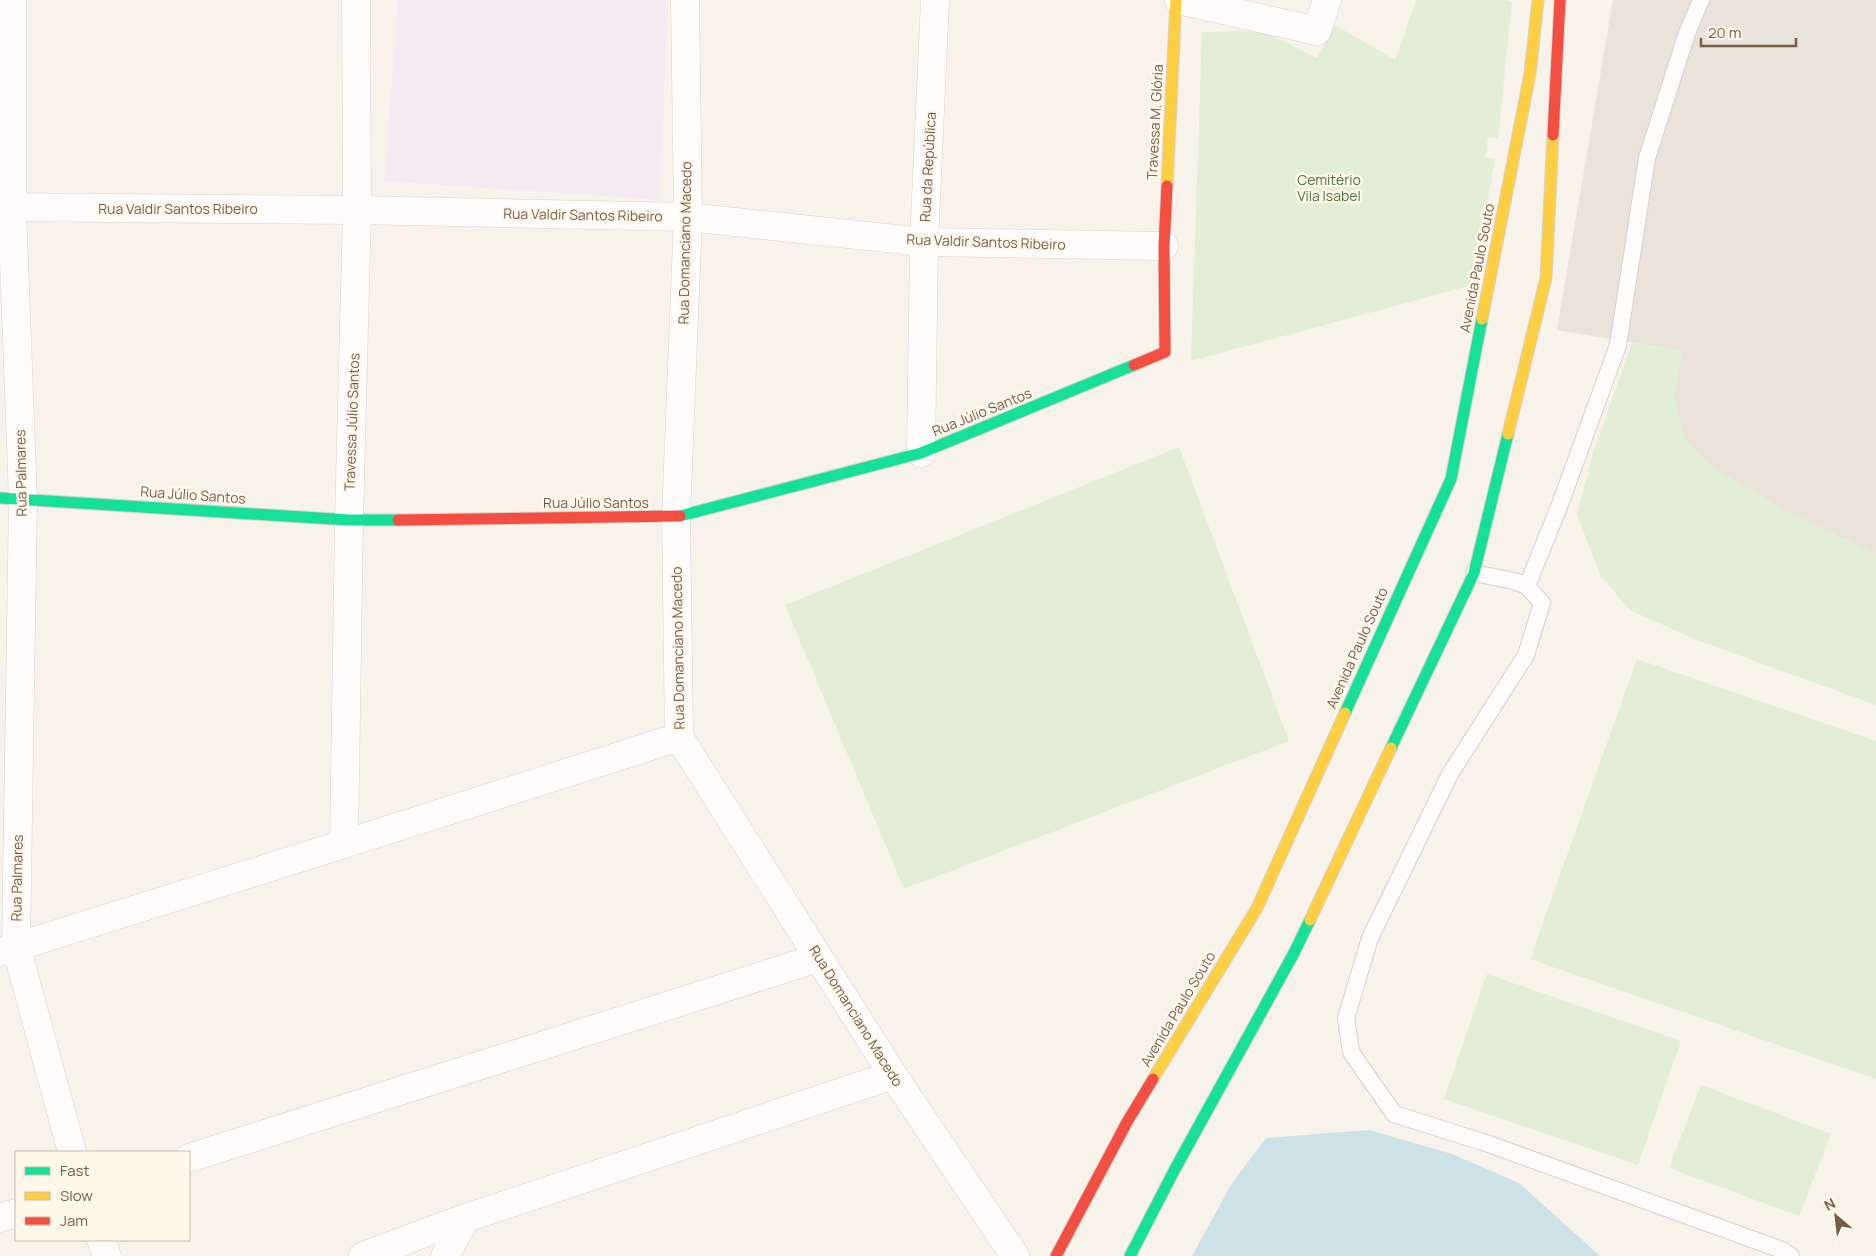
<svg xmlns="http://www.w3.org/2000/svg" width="1876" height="1256" font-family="Manrope,sans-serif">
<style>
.industrial{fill:#eae3db}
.education{fill:#f4eaf2}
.green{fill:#e2eed5}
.water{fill:#cce2e6}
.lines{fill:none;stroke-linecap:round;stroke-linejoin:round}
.lane-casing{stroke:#d6d0c8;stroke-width:18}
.street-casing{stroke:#d6d0c8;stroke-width:29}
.fast-casing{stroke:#d6d0c8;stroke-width:13}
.slow-casing{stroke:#d6d0c8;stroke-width:13}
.jam-casing{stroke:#d6d0c8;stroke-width:13}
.lane{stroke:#fefdfc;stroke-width:16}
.street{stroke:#fefdfc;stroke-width:28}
.fast{stroke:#16e098;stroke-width:11}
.slow{stroke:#ffcf43;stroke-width:11}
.jam{stroke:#f24e42;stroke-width:11}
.labels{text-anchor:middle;stroke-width:5;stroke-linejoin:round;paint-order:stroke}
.street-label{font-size:14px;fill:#745d4b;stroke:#fff8eb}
.park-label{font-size:14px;fill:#4f7942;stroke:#fff8eb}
</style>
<rect width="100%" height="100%" fill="#f7f3ea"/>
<polygon class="industrial" points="1613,0 1876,0 1876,554 1788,512 1714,469 1684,439 1674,395 1682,351 1557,330"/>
<polygon class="education" points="398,0 668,0 660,200 384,181"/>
<g class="green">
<polygon points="1416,0 1506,0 1512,2 1498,138 1488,137 1485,158 1495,159 1472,285 1191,361 1202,32 1262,31 1317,58 1335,25 1395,60"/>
<polygon points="1632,343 1683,351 1674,395 1685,439 1714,469 1788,512 1876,554 1876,705 1694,639 1630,610 1600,575 1577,514 1594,450"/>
<polygon points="1179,447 1289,741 904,889 785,605"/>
<polygon points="1637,659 1876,741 1876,1079 1530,959"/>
<polygon points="1487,974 1681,1041 1638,1165 1444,1099"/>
<polygon points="1701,1085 1831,1134 1799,1216 1669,1168"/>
</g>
<polygon class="water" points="1369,1130 1452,1154 1519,1183 1600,1256 1192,1256 1232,1183 1266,1138"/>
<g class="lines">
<g class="lane-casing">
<g id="lane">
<polyline points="1474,573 1514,581 1527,586 1542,603 1526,655 1450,774 1370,938 1346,1018 1351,1052 1394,1114 1489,1144 1782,1250 1791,1256"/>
<polyline points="1527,586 1559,507 1618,345 1647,158 1687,33 1701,0"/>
</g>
</g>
<g class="street-casing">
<g id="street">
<polyline points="12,0 12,208 23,499 16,946 72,1152"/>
<polyline points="685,0 688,217 676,517 679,737 893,1075 1015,1256"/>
<polyline points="1179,0 1317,31 1327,0"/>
<polyline points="0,207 357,210 688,217 924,242 1164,246"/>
<polyline points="921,453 924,242 935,0"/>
<polyline points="344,844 349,520 357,210 356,0"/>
<polyline points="0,952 344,844 679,737"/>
<polyline points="189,1158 818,958"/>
<polyline points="0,1218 16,1213"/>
<polyline points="101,1240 107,1256"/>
<polyline points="363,1256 457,1221 893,1075"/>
<polyline points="445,1256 465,1219"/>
</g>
</g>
<g class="fast-casing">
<g id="fast">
<polyline points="0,498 349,520 398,520"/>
<polyline points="680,516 921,453 1134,365"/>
<polyline points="1345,713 1451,479 1482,319"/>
<polyline points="1391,748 1474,573 1508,434"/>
<polyline points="1130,1256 1175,1169 1294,953 1310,920"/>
</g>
</g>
<g class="slow-casing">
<g id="slow">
<polyline points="1167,186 1176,0"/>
<polyline points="1482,319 1530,74 1538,0"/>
<polyline points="1508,434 1546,278 1553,135"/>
<polyline points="1310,920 1391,748"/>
<polyline points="1153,1079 1257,908 1345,713"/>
</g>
</g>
<g class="jam-casing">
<g id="jam">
<polyline points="1553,135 1560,0"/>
<polyline points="1134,365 1165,352 1164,246 1167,186"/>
<polyline points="398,520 680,516"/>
<polyline points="1056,1256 1127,1122 1153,1079"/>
</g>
</g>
<use href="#lane" class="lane"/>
<use href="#street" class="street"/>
<use href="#fast" class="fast"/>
<use href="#slow" class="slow"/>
<use href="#jam" class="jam"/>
</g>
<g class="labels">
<g class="street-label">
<text transform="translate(1155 122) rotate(-87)" y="5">Travessa M. Glória</text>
<text transform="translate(928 167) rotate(-87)" y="5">Rua da República</text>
<text x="178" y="214">Rua Valdir Santos Ribeiro</text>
<text transform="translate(583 215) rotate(1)" y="5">Rua Valdir Santos Ribeiro</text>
<text transform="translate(986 242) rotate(2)" y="5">Rua Valdir Santos Ribeiro</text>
<text transform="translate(685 243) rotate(-89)" y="5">Rua Domanciano Macedo</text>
<text transform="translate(1477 268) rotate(-79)" y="5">Avenida Paulo Souto</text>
<text transform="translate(982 412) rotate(-22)" y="5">Rua Júlio Santos</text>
<text transform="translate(352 422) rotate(-88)" y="5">Travessa Júlio Santos</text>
<text transform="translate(21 473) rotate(-91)" y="5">Rua Palmares</text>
<text transform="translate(193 495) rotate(4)" y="5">Rua Júlio Santos</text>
<text x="596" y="508">Rua Júlio Santos</text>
<text transform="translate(678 648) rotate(-91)" y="5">Rua Domanciano Macedo</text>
<text transform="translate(1357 648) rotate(-66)" y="5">Avenida Paulo Souto</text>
<text transform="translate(17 878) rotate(-89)" y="5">Rua Palmares</text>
<text transform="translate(1178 1009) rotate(-59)" y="5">Avenida Paulo Souto</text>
<text transform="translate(856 1016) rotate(58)" y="5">Rua Domanciano Macedo</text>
</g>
<g class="park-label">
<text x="1329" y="185">Cemitério<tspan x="1329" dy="16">Vila Isabel</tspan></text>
</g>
</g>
<rect x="15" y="1151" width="175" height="90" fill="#fff8eb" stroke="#c7baab"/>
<rect x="25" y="1167" width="25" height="8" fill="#16e098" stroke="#c7baab"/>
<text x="60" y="1176" font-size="15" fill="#745d4b">Fast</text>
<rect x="25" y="1192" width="25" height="8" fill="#ffcf43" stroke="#c7baab"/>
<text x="60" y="1201" font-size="15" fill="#745d4b">Slow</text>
<rect x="25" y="1217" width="25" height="8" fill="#f24e42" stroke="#c7baab"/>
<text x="60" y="1226" font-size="15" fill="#745d4b">Jam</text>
<g transform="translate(1836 1216) rotate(332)" stroke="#fff8eb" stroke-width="4" paint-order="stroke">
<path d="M0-4L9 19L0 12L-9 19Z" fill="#745d4b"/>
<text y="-8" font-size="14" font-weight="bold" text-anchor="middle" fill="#745d4b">N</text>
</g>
<path d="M1701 38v8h95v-8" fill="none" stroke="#745d4b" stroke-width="2.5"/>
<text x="1708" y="38" font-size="15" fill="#745d4b" stroke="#fff8eb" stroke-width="4" paint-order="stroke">20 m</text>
</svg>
